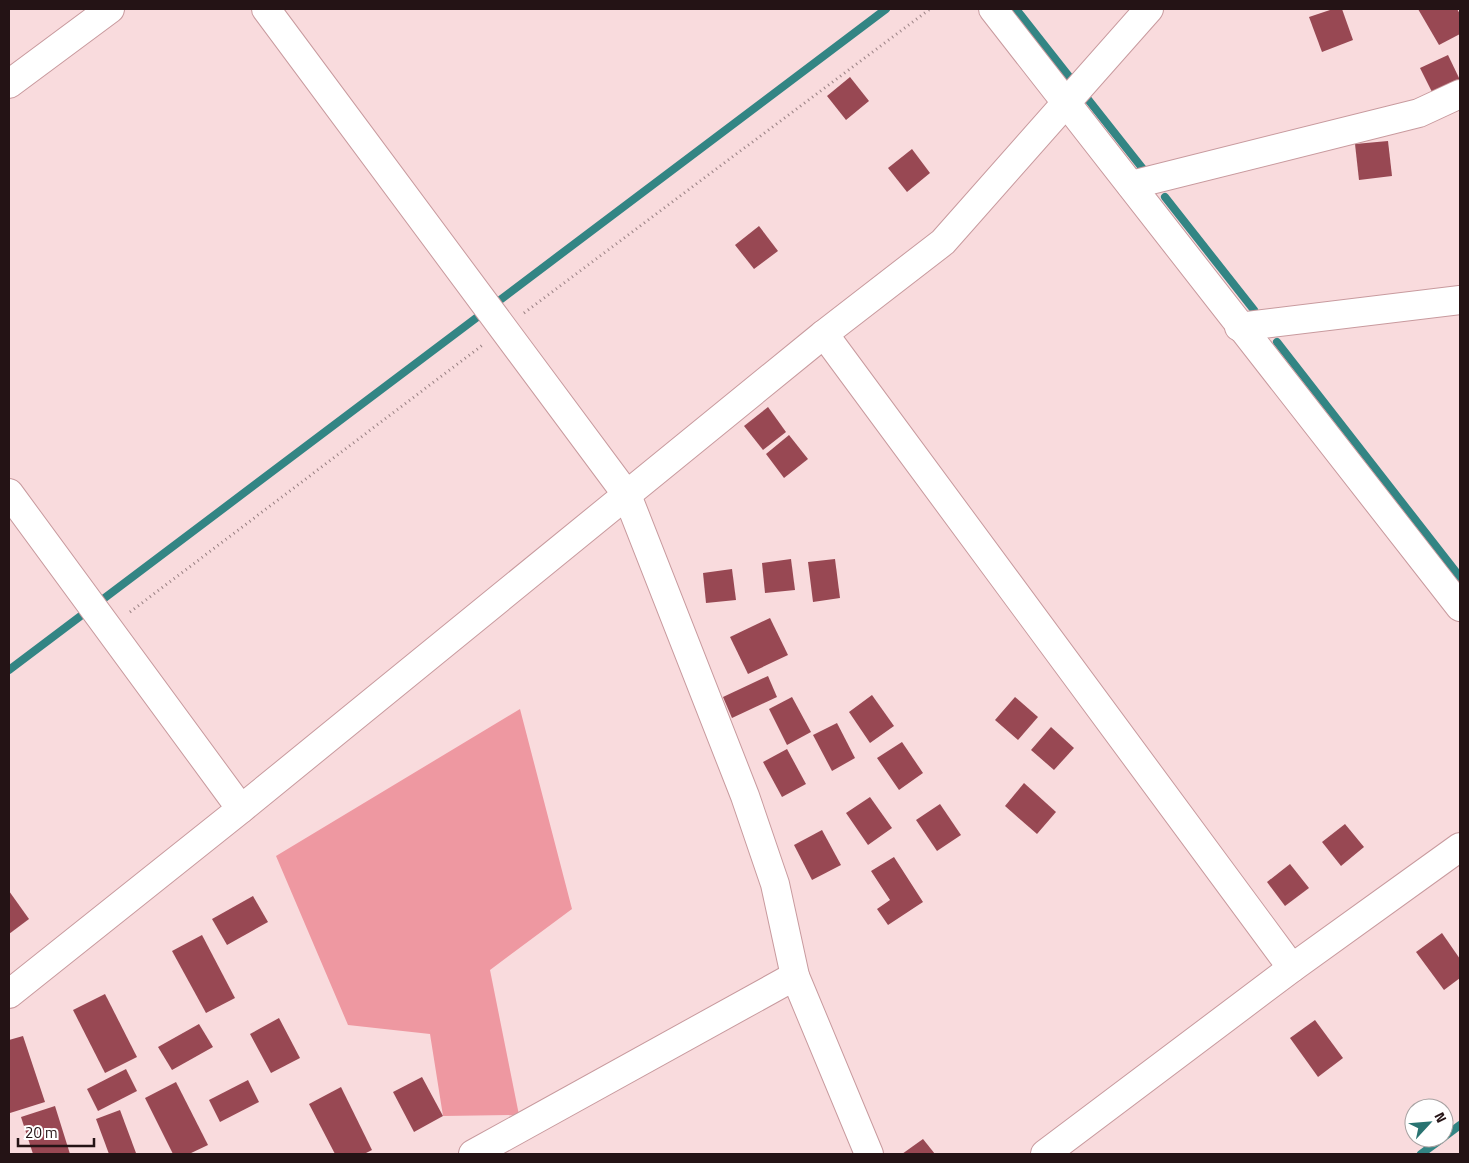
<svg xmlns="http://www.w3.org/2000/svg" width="1469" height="1163" font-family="'Titillium Web',sans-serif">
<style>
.green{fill:#ee98a1}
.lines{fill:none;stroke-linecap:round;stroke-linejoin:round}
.stream{stroke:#338584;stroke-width:8}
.building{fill:#984853}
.minor-casing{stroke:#c89a9e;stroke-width:30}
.path{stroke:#977f81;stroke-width:3;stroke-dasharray:1 4;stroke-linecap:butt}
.minor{stroke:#fff;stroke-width:28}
</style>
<rect width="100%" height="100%" fill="#f9dbdd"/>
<polygon class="green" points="520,709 572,909 490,970 519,1115 443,1116 430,1034 348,1025 276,856"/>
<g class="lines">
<g class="stream">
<polyline points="1016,9 1075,84"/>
<polyline points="1083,93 1147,174"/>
<polyline points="1165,197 1254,310"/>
<polyline points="1277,342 1460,577"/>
<polyline points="9,670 886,9"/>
<polyline points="1444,1137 1460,1125"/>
<polyline points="1421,1154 1443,1138"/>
</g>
</g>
<g class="building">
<polygon points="1333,9 1342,9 1353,40 1322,52 1309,17"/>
<polygon points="1418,9 1457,9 1460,14 1460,34 1439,45"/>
<polygon points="1448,55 1460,80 1432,92 1420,68"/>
<polygon points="850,77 869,101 846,120 827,96"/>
<polygon points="1388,141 1392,176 1359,180 1355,144"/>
<polygon points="912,149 930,173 907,192 888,168"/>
<polygon points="759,226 778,251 754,269 735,245"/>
<polygon points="768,407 786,432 763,450 744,426"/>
<polygon points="789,435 808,459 784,478 766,454"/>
<polygon points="791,559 795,590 765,593 762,563"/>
<polygon points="835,559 840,598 813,602 808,562"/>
<polygon points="732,569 736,600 706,603 703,573"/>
<polygon points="770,618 788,655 748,674 730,637"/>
<polygon points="768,676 777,697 732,718 723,697"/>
<polygon points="872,695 894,726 870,743 849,712"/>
<polygon points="792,697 811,732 787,745 769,709"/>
<polygon points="1015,697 1038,717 1018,740 995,720"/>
<polygon points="837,723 855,758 832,771 813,735"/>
<polygon points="1051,727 1074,748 1054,770 1031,750"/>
<polygon points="902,742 923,773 899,790 877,758"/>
<polygon points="787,749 806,784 782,797 763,762"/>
<polygon points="1024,783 1056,812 1037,834 1005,806"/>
<polygon points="870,797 892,828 868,845 846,813"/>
<polygon points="940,804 961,835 937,851 916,820"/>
<polygon points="1345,824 1364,847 1341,866 1322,842"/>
<polygon points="822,830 841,865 812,880 794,845"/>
<polygon points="894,857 923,902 888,925 877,909 890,900 871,871"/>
<polygon points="1290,864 1309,888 1285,906 1267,882"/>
<polygon points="9,891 29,919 9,934"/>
<polygon points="253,896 268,922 227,945 212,919"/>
<polygon points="1442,933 1460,959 1460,978 1444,990 1416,952"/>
<polygon points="202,935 235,998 206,1013 172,951"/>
<polygon points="105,994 137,1057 105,1073 73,1010"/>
<polygon points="279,1018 300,1058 271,1073 250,1034"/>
<polygon points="1315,1020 1343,1058 1318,1077 1290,1038"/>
<polygon points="199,1024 213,1047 172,1070 158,1047"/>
<polygon points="23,1036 45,1102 10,1113 9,1040"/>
<polygon points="126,1069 137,1091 98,1111 87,1089"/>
<polygon points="422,1077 443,1116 414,1132 393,1092"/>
<polygon points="248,1080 259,1102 220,1122 209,1100"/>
<polygon points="176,1082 208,1145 189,1154 173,1154 145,1098"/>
<polygon points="341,1087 372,1150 364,1154 335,1154 309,1104"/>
<polygon points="55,1106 70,1154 33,1154 21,1117"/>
<polygon points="120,1110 136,1153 132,1154 109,1154 96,1119"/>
<polygon points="923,1139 935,1154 902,1154"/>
</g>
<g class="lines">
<g class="minor-casing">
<g id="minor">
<polyline points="266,9 627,495 745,796 775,884 795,976 869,1154"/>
<polyline points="993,9 1460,607"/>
<polyline points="9,84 110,9"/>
<polyline points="1131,185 1419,113 1460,94"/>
<polyline points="1239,327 1460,300"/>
<polyline points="824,334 1292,968"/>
<polyline points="9,493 241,809"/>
<polyline points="9,994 241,809 824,334 943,242 1149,9"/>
<polyline points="473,1154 795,976"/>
<polyline points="1045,1154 1292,968 1460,847"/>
</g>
</g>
<g class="path">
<polyline points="524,313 930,9"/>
<polyline points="130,612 484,344"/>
</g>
<use href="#minor" class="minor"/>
</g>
<rect width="1469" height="1163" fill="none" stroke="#241315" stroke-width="20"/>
<g transform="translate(1429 1123) rotate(64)"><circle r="24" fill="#ffffff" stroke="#a7a1a1"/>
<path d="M0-4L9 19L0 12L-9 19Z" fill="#297371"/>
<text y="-8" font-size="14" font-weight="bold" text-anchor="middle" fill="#241315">N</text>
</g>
<path d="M18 1138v8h76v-8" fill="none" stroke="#241315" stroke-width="2.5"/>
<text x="25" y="1138" font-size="15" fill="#241315" stroke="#ffffff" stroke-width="4" paint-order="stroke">20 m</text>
</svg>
